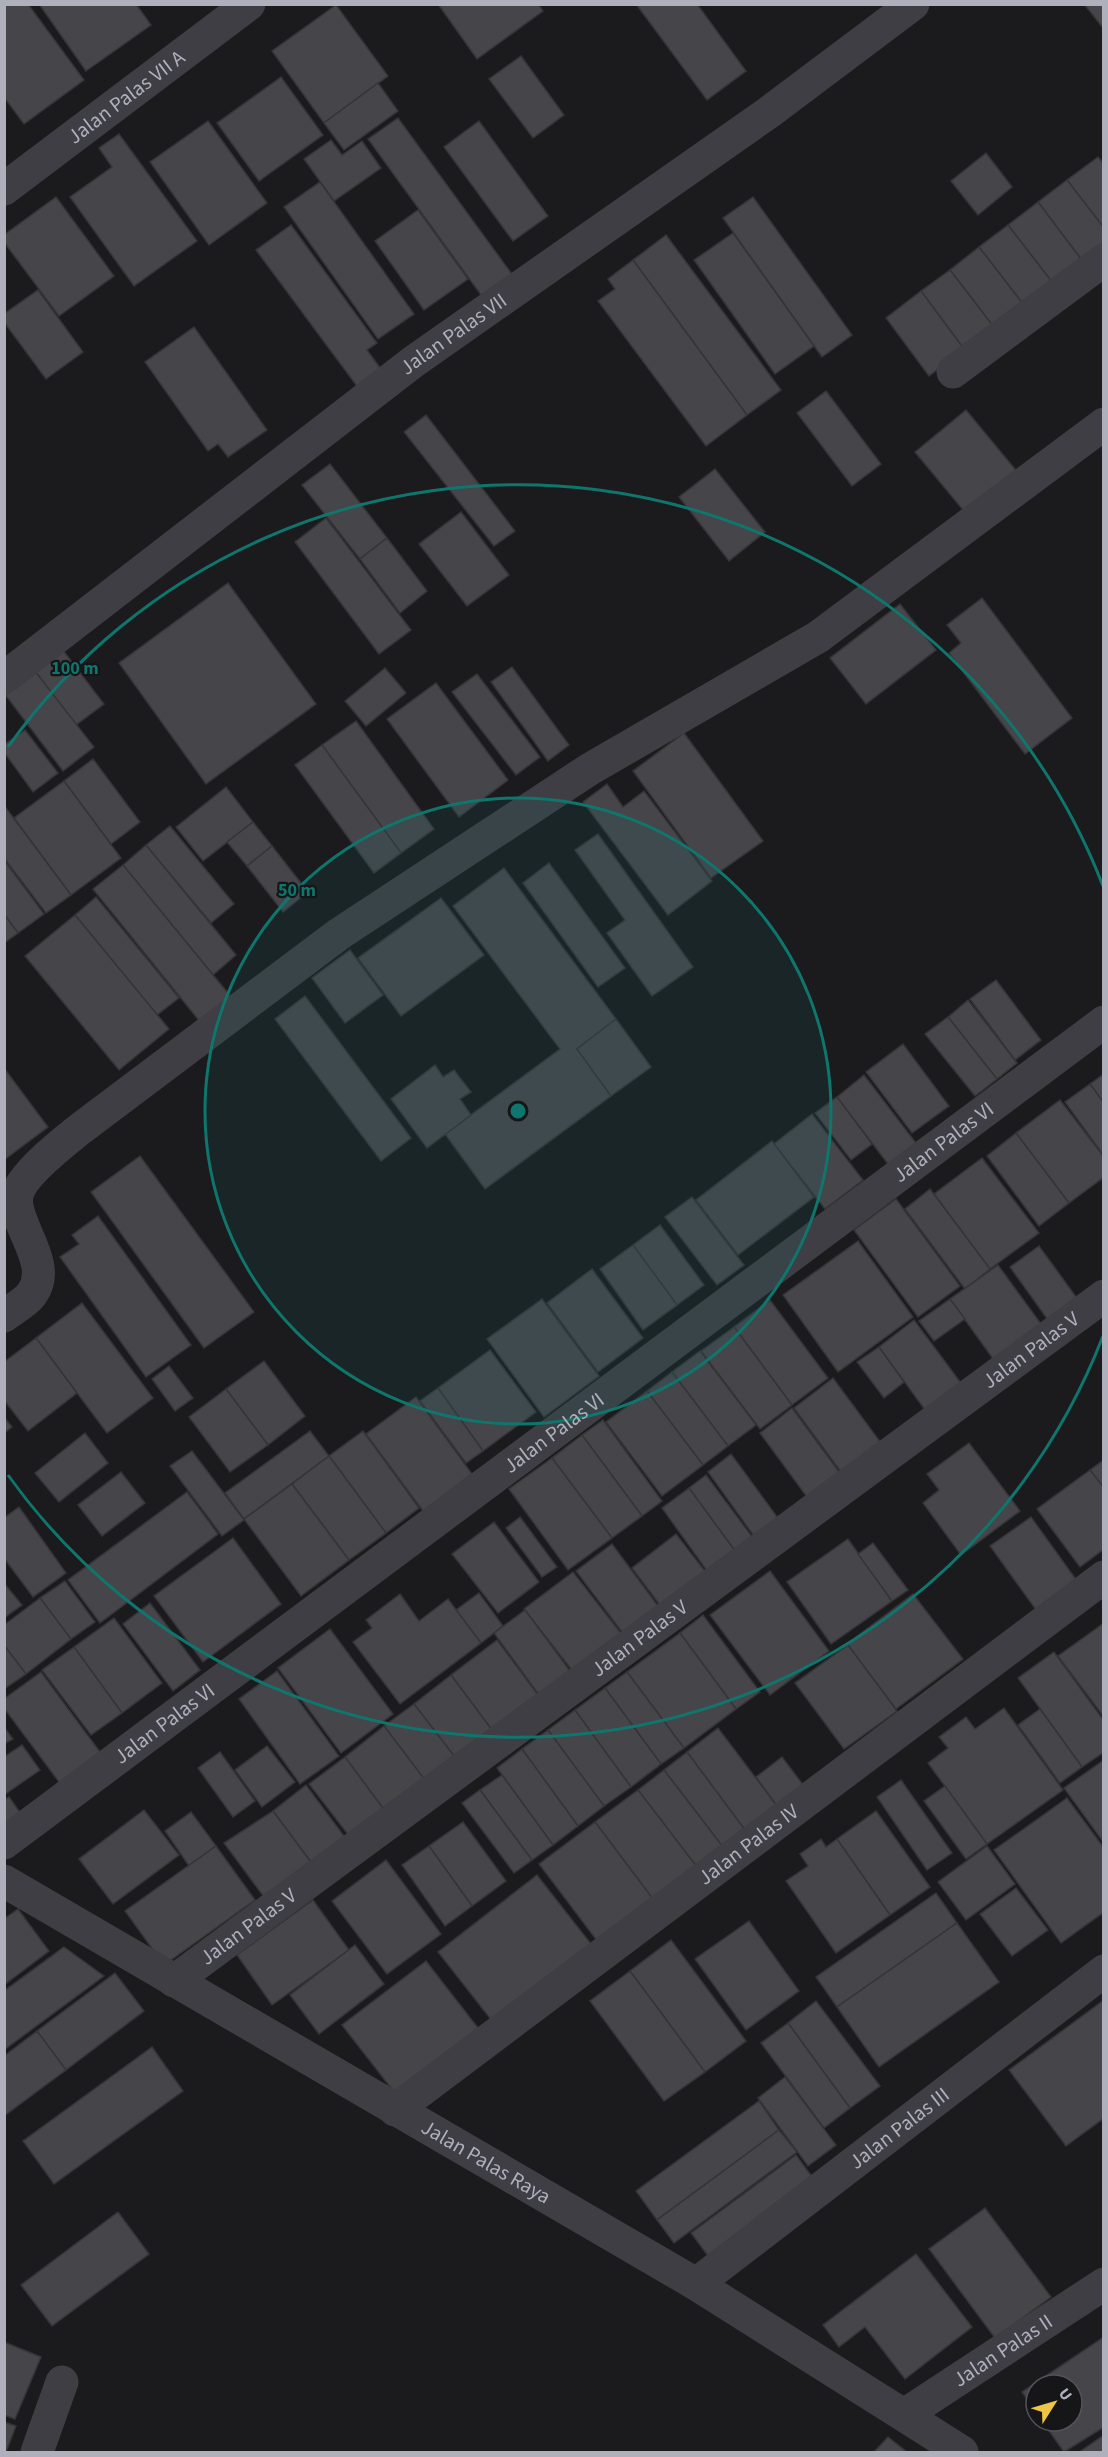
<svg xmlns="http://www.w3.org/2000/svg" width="1108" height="2457" font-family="'Source Sans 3',sans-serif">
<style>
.building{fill:#45454a;stroke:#353539;stroke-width:1.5}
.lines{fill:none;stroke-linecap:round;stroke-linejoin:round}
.street{stroke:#3e3e44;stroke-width:33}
.ring{fill:none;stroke:#0f766e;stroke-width:3}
.labels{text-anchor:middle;stroke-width:4.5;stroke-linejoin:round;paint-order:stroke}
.street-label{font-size:21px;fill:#aeb0bc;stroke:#161618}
.centre{fill:#0f766e;stroke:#161618;stroke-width:3}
.ring-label{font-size:18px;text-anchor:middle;font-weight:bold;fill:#0f766e;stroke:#161618;stroke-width:4.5;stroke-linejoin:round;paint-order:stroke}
</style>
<rect width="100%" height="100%" fill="#1b1b1d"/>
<g class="building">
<polygon points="4,4 28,4 84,80 24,124 4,97"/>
<polygon points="39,4 136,4 151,25 86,71"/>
<polygon points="438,4 538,4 543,11 477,59"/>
<polygon points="636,4 697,4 746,71 707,100"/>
<polygon points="1084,4 1104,4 1104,29"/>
<polygon points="336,5 388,76 324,123 272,51"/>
<polygon points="521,56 564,115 533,138 489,79"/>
<polygon points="281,77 323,135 259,181 217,123"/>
<polygon points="378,83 398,111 344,150 324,123"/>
<polygon points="398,118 514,277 484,299 368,139"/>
<polygon points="208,121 267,203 209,245 150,162"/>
<polygon points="479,121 548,216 513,241 444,147"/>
<polygon points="119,134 197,241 134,286 70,197 112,167 99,148"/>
<polygon points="331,140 342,155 362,141 381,168 334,201 304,159"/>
<polygon points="986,153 1012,187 978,215 951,181"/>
<polygon points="1098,157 1104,164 1104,228 1067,180"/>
<polygon points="1067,180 1104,228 1104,242 1081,259 1038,202"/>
<polygon points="320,182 414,314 378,339 284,207"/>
<polygon points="56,197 114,276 59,316 4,242 4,235"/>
<polygon points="753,197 852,335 822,357 723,218"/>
<polygon points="1038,202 1081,259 1052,282 1008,225"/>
<polygon points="418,210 468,279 424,310 375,241"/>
<polygon points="291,225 377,343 367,350 386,376 362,393 256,250"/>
<polygon points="1008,225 1052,282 1023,304 979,247"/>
<polygon points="733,233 814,346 775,374 694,260"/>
<polygon points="666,235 781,390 747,415 633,260"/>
<polygon points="979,247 1023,304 993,326 950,270"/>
<polygon points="633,260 747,415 706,446 598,301 615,289 608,279"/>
<polygon points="950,270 993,326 964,349 921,291"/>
<polygon points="38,290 83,352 46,379 4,322 4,314"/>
<polygon points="921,291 964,349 929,376 886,318"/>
<polygon points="194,327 267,430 228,457 218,444 208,451 145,362"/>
<polygon points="826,391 881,464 852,486 797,413"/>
<polygon points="966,410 1019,474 968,516 915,452"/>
<polygon points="426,415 515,531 494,546 404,432"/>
<polygon points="330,464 387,538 360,559 302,485"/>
<polygon points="715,469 765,532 729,561 679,497"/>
<polygon points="461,512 509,575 467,606 419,544"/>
<polygon points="326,518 411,630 379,654 295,542"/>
<polygon points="387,538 427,591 400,613 360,559"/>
<polygon points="228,583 316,704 206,784 119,663"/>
<polygon points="982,598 1072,718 1025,754 949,653 961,643 947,625"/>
<polygon points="900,604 936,650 866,704 830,658"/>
<polygon points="59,645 104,704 76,725 31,666"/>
<polygon points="31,666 94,747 63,771 4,693"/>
<polygon points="512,667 569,745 548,761 491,682"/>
<polygon points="385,668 406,693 366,726 345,701"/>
<polygon points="477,674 540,757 516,775 452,692"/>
<polygon points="436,683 508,780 459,817 387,719"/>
<polygon points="356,721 434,829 401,853 322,745"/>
<polygon points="25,730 58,773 33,792 4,752 4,745"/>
<polygon points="684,733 763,841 711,878 633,771"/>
<polygon points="322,745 401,853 374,873 295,765"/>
<polygon points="93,759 140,822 111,844 64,781"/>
<polygon points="64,781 121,858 71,895 14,818"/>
<polygon points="607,784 623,807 644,791 712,881 668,915 583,802"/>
<polygon points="226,787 253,822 203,861 176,827"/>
<polygon points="6,808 71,895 46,913 4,858 4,809"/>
<polygon points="253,822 272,846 247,866 227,842"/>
<polygon points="170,826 234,904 211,923 146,845"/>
<polygon points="598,834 693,967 652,996 607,933 625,920 575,850"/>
<polygon points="146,845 236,955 213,975 123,865"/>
<polygon points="272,846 308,892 283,912 247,866"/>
<polygon points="4,860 44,914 18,933 4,914"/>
<polygon points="549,863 625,968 598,987 523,883"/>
<polygon points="123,865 236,1003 205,1028 93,889"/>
<polygon points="504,868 616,1019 577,1049 611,1096 485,1189 445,1134 560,1049 453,906"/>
<polygon points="96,897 179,998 157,1015 75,915"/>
<polygon points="441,898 484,955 401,1016 358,958"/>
<polygon points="4,914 18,933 4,943"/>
<polygon points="75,915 169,1029 119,1070 25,956"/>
<polygon points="350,950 383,995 345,1023 312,978"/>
<polygon points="996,980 1041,1040 1015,1060 970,999"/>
<polygon points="305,996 411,1138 381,1161 275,1019"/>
<polygon points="968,1000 1017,1063 997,1079 948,1017"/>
<polygon points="948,1017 997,1079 975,1096 925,1034"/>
<polygon points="616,1019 651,1067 611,1096 577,1049"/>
<polygon points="903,1044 949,1106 912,1133 866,1072"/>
<polygon points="435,1065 443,1077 454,1070 471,1092 460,1099 471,1115 427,1148 391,1099"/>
<polygon points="4,1068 48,1127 4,1160"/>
<polygon points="1104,1074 1104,1103 1090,1084"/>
<polygon points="864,1075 916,1143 888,1164 837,1097"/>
<polygon points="1090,1084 1104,1103 1104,1156 1065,1102"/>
<polygon points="837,1097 872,1144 851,1160 815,1113"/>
<polygon points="1060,1100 1104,1157 1104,1177 1069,1203 1016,1133"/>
<polygon points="812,1114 863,1180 825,1209 774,1144"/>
<polygon points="1016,1133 1069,1203 1039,1226 987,1156"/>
<polygon points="772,1141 814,1197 738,1255 696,1200"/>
<polygon points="140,1156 254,1312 204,1348 91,1192"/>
<polygon points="982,1158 1039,1233 990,1269 934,1194"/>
<polygon points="930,1189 990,1269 965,1289 905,1209"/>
<polygon points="692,1197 744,1265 717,1285 665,1217"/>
<polygon points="896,1199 960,1286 918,1317 854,1230"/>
<polygon points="98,1216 191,1345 146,1377 60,1257 79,1244 72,1235"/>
<polygon points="660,1225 704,1285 677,1305 633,1245"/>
<polygon points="858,1241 913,1317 838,1372 783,1295"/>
<polygon points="633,1245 677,1305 643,1330 600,1269"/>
<polygon points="1039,1246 1082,1305 1053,1327 1010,1267"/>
<polygon points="998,1265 1044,1328 996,1363 950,1299"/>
<polygon points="592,1269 643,1338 598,1372 547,1303"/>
<polygon points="542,1299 599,1376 544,1417 487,1339"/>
<polygon points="950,1299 965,1319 934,1341 919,1321"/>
<polygon points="770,1300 828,1378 792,1405 734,1327"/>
<polygon points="82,1303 153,1398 107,1433 36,1338"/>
<polygon points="914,1320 964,1387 928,1414 879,1347"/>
<polygon points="734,1327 792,1405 760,1429 701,1351"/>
<polygon points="36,1338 77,1393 28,1431 4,1400 4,1362"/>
<polygon points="879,1347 904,1382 884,1398 857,1362"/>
<polygon points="490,1350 536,1412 483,1451 438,1388"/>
<polygon points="700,1351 756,1425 728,1446 672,1372"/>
<polygon points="264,1361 305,1416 268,1445 226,1389"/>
<polygon points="169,1366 193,1398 175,1411 152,1379"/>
<polygon points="672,1372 728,1446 703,1465 647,1391"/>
<polygon points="833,1378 884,1447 844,1476 794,1408"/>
<polygon points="438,1388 483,1451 466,1463 420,1401"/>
<polygon points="226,1389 268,1445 230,1472 189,1417"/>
<polygon points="647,1391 703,1465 662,1496 606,1422"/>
<polygon points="416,1397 472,1474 423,1511 366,1434"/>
<polygon points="792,1408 848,1484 815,1508 760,1433"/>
<polygon points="4,1417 12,1427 4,1433"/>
<polygon points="603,1420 662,1501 642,1516 582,1435"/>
<polygon points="310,1431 329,1456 244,1519 225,1493"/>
<polygon points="363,1431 419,1508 386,1533 329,1456"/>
<polygon points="85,1433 108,1463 59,1502 35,1473"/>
<polygon points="582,1435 642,1516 612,1538 552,1458"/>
<polygon points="969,1443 1020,1511 961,1555 923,1503 939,1490 927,1474"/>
<polygon points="192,1451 244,1520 222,1536 170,1466"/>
<polygon points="731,1454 783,1525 759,1543 708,1472"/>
<polygon points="329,1456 386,1533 349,1560 292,1484"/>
<polygon points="552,1458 612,1538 568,1570 509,1489"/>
<polygon points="1104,1460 1104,1488 1090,1470"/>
<polygon points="1090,1470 1104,1488 1104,1549 1080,1567 1037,1509"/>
<polygon points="121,1472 145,1503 102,1536 78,1505"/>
<polygon points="706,1475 756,1542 738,1555 689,1488"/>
<polygon points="292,1484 349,1560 301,1596 244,1519"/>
<polygon points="689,1488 738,1555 710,1575 662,1508"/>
<polygon points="187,1492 218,1534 100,1623 68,1580"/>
<polygon points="19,1507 66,1573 33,1597 4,1558 4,1518"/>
<polygon points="520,1517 557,1567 542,1577 506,1528"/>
<polygon points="1031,1517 1080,1585 1039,1614 990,1546"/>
<polygon points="494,1522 539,1582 498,1613 452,1554"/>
<polygon points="676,1534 708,1575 663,1609 632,1568"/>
<polygon points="233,1538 281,1604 203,1662 154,1596"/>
<polygon points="848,1539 892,1601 831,1644 787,1582"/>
<polygon points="873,1543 908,1590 892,1601 858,1554"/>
<polygon points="612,1544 664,1614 628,1640 576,1571"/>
<polygon points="770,1571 829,1651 770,1695 710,1615"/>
<polygon points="573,1572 623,1636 575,1674 524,1609"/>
<polygon points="65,1581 95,1622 71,1639 40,1598"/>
<polygon points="4,1583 22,1605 4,1618"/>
<polygon points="479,1593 503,1626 481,1643 456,1610"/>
<polygon points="400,1594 419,1621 448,1599 481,1643 400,1704 353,1642 372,1628 366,1620"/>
<polygon points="913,1594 963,1659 896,1709 847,1644"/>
<polygon points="40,1598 71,1639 26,1674 4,1645 4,1625"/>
<polygon points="150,1603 200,1670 173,1691 123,1624"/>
<polygon points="525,1610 573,1675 542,1699 494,1633"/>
<polygon points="703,1615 760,1692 736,1709 680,1633"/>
<polygon points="114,1618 162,1683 122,1713 74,1647"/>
<polygon points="1104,1623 1104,1717 1058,1656"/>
<polygon points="330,1629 393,1714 341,1753 278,1668"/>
<polygon points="680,1633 736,1709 684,1748 627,1672"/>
<polygon points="497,1640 541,1699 495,1734 451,1675"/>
<polygon points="4,1645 26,1674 4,1689"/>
<polygon points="848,1645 897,1711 844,1749 795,1683"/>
<polygon points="74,1647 122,1713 91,1735 42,1670"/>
<polygon points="1054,1652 1104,1721 1104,1752 1082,1767 1018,1678"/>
<polygon points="277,1671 339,1756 300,1784 239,1699"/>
<polygon points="41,1672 103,1756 62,1786 4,1708 4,1699"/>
<polygon points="627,1672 684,1748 661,1764 605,1688"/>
<polygon points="451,1675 495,1734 458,1761 414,1704"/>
<polygon points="605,1688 661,1764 631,1787 575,1710"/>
<polygon points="414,1704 458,1761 428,1784 384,1726"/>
<polygon points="1004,1708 1063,1790 987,1844 928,1763 948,1748 939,1737 966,1717 975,1729"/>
<polygon points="1040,1709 1082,1767 1060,1783 1018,1725"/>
<polygon points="575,1710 631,1787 604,1806 548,1730"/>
<polygon points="384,1726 428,1784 388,1815 345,1757"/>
<polygon points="4,1727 13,1739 4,1744"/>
<polygon points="718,1728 780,1810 748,1834 687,1752"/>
<polygon points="548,1730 604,1806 578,1826 522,1749"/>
<polygon points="22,1745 40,1770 4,1795 4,1757"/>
<polygon points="267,1746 295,1782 262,1807 235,1770"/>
<polygon points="522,1749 578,1826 553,1845 497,1768"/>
<polygon points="220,1752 255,1801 233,1817 198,1768"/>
<polygon points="687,1752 748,1834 726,1851 664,1770"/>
<polygon points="345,1757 388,1815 353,1841 309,1784"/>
<polygon points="782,1757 807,1790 780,1810 756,1777"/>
<polygon points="1104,1760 1104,1843 1064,1788"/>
<polygon points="664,1770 726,1851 700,1871 638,1790"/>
<polygon points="502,1775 553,1845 532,1860 480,1790"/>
<polygon points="901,1780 952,1853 927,1870 877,1797"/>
<polygon points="306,1785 350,1844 316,1869 273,1811"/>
<polygon points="945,1786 987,1844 966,1859 924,1801"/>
<polygon points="480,1790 532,1860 514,1873 462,1803"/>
<polygon points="638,1790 700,1871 656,1903 595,1822"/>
<polygon points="9,1797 26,1821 4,1836 4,1800"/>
<polygon points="1067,1798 1104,1848 1104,1912 1061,1943 994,1850"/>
<polygon points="144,1810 179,1855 113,1904 79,1859"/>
<polygon points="273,1811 316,1869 267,1901 224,1843"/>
<polygon points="876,1811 930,1887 890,1915 837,1839"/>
<polygon points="191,1812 216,1846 189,1866 165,1831"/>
<polygon points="463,1822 506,1881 472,1906 429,1846"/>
<polygon points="595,1822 656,1903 601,1946 539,1864"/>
<polygon points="821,1839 826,1847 837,1839 890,1915 836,1953 786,1881 808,1866 800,1854"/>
<polygon points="216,1846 255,1900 164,1965 125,1911"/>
<polygon points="429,1846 472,1906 445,1926 402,1865"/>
<polygon points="987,1846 1015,1884 966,1920 938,1882"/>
<polygon points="386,1860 441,1934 387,1974 332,1901"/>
<polygon points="537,1875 595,1949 496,2026 438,1952"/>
<polygon points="1016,1888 1048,1930 1012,1956 980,1914"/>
<polygon points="936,1893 957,1923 837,2007 816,1977"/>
<polygon points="313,1900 349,1950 272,2005 237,1955"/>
<polygon points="18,1909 49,1951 4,1985 4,1919"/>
<polygon points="749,1921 799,1991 746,2030 695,1959"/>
<polygon points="957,1923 999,1982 879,2067 837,2007"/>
<polygon points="671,1940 746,2041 705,2072 630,1971"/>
<polygon points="355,1945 384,1984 319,2034 290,1995"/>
<polygon points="64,1947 104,1976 4,2050 4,1991"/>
<polygon points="426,1961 482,2033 398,2097 342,2025"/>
<polygon points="630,1971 705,2072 664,2101 590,2001"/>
<polygon points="115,1973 144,2011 66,2070 37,2031"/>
<polygon points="1104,2000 1104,2118 1066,2146 1009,2070"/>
<polygon points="816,2001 880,2086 850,2108 788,2023"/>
<polygon points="788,2023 850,2108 824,2128 761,2043"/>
<polygon points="37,2031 66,2070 4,2116 4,2056"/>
<polygon points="152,2047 183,2091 54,2184 23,2141"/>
<polygon points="785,2077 836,2145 808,2166 758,2098"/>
<polygon points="759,2101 779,2130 657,2220 636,2191"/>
<polygon points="779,2130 797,2152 674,2243 657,2220"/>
<polygon points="796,2155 816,2182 711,2260 691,2233"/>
<polygon points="985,2208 1051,2297 995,2338 929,2249"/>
<polygon points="118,2212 149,2254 52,2326 21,2285"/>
<polygon points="916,2254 972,2327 905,2379 865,2327 839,2347 823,2325"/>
<polygon points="1104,2337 1104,2427 1064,2452 1042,2421 1072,2421 1072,2385 1036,2385 1036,2412 1022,2392"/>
<polygon points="4,2342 41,2357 15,2419 4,2415"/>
<polygon points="4,2422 16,2426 6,2452 4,2452"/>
<polygon points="1104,2435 1104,2452 1083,2452 1081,2451"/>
<polygon points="888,2437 907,2452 874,2452"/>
</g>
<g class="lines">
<g class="street">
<path id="s1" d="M4,189L249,4"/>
<polyline points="953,372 1104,260"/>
<path id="s2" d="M4,678L413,362L768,113L913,4"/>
<path d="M4,1316C13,1309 28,1301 33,1292C53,1262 11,1222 17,1195C21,1175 64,1142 80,1129L339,934L590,769L818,637L1104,424"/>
<path id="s3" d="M4,1843L1104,1022"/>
<path id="s4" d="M4,1881L696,2284L962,2452"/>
<path id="s5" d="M174,1981L1104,1296"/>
<path id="s6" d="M395,2110L1104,1577"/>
<path id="s7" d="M696,2284L1104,1971"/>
<path id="s8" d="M904,2415L1104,2284"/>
<polyline points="37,2452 62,2382"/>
</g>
</g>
<circle cx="518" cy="1111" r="313" fill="#0f766e" fill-opacity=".12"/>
<g class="ring">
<circle cx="518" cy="1111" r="313"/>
<path d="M1103 1336A627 627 0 0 1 8 1475M8 747A627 627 0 0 1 1103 886"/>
</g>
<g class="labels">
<g class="street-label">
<text dy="7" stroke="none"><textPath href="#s1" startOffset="153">Jalan Palas VII A</textPath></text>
<text dy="7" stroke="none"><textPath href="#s2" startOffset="566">Jalan Palas VII</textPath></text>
<text dy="7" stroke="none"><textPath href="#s3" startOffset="1172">Jalan Palas VI</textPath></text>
<text dy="7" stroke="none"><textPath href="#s5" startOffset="1064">Jalan Palas V</textPath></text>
<text dy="7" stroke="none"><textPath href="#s3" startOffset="686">Jalan Palas VI</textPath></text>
<text dy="7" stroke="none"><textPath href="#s5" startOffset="578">Jalan Palas V</textPath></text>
<text dy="7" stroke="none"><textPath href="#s3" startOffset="200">Jalan Palas VI</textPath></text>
<text dy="7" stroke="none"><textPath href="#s6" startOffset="442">Jalan Palas IV</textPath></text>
<text dy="7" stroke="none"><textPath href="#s5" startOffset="92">Jalan Palas V</textPath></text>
<text dy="7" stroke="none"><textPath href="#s7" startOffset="256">Jalan Palas III</textPath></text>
<text dy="7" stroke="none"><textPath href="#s4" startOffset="558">Jalan Palas Raya</textPath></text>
<text dy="7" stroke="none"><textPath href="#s8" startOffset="118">Jalan Palas II</textPath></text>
</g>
</g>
<circle cx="518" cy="1111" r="9" class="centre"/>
<g class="ring-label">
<text x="75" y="674">100 m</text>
<text x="297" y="896">50 m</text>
</g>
<rect width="1108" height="2457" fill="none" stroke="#aeb0bc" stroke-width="12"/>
<g transform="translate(1054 2403) rotate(53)"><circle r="28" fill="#161618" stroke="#53545a" stroke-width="1.5"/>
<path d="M0-4.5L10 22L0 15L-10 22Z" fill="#ecc644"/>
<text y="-9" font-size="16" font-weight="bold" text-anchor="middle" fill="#aeb0bc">U</text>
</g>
</svg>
